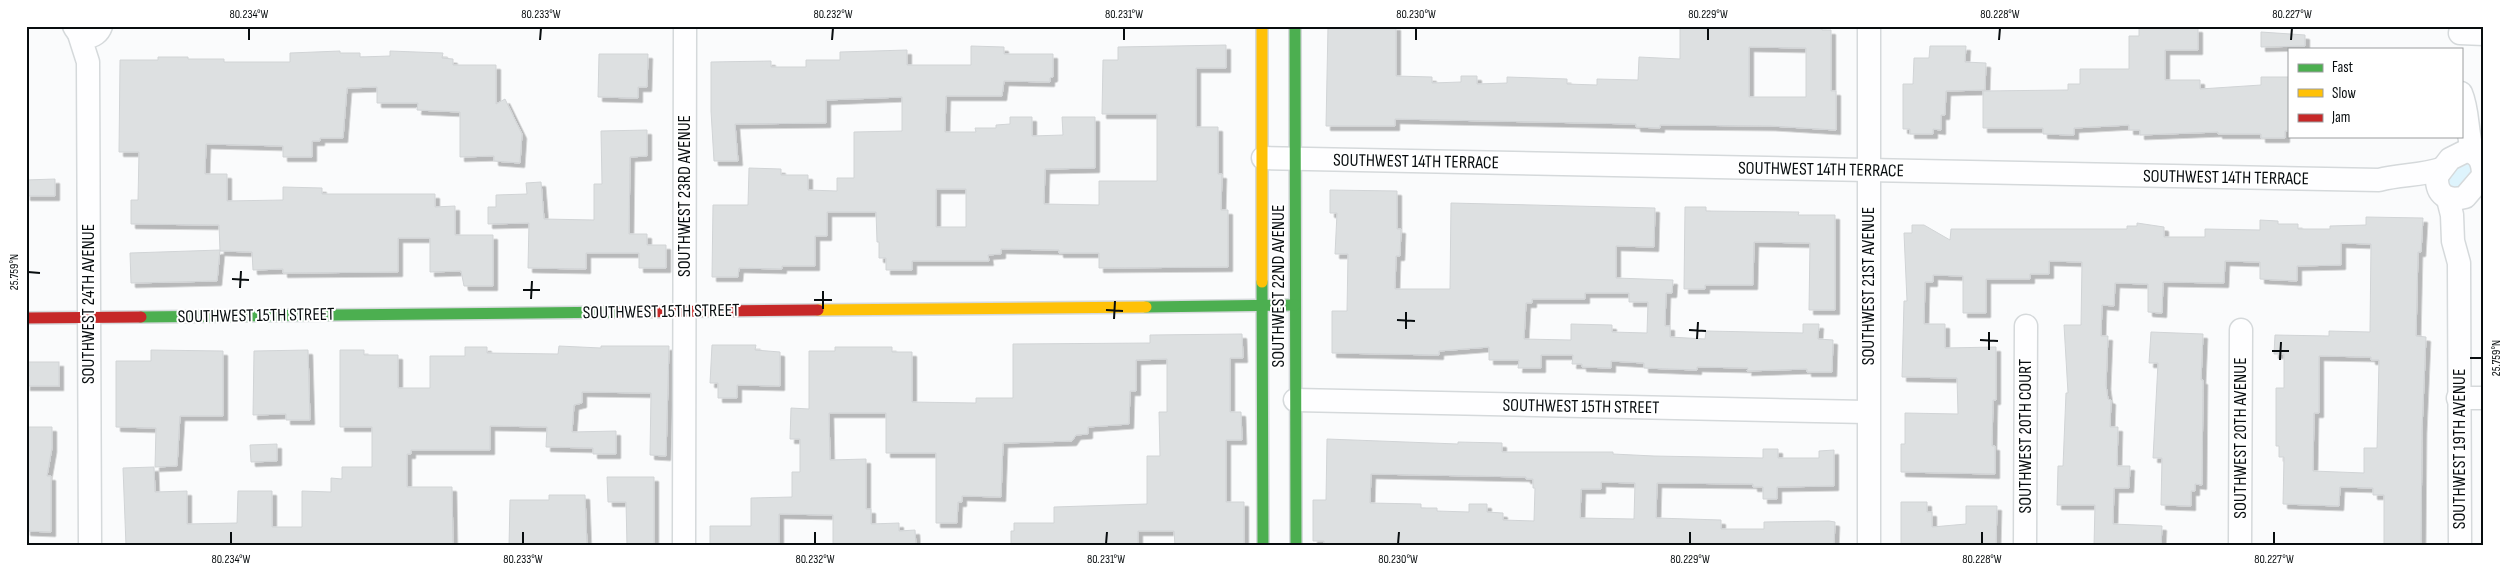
<svg xmlns="http://www.w3.org/2000/svg" width="2510" height="572" font-family="'Sofia Sans Condensed',sans-serif">
<style>
.green{fill:#def4fd}
.building{fill:#dde0e1;stroke:#d1d4d6;fill-rule:evenodd;filter:url(#shadow)}
.lines{fill:none;stroke-linecap:round;stroke-linejoin:round}
.street-casing{stroke:#d5d9db;stroke-width:25}
.fast-casing{stroke:#d5d9db;stroke-width:14}
.slow-casing{stroke:#d5d9db;stroke-width:14}
.jam-casing{stroke:#d5d9db;stroke-width:14}
.street{stroke:#fefeff;stroke-width:22}
.fast{stroke:#4caf50;stroke-width:11}
.slow{stroke:#ffc107;stroke-width:11}
.jam{stroke:#c62828;stroke-width:11}
.ticks{fill:none;stroke:#080d0f;stroke-width:2}
.labels{text-anchor:middle;stroke-width:4;stroke-linejoin:round;paint-order:stroke}
.street-label{font-size:18px;fill:#080d0f;stroke:#fff}
.neatline{fill:none;stroke:#080d0f;stroke-width:2}
.ticks-label{font-size:12px;text-anchor:middle;fill:#080d0f}
</style>
<defs>
<filter id="shadow"><feDropShadow dx="4.5" dy="4.5" stdDeviation="0" flood-color="#0004"/></filter>
</defs>
<rect width="100%" height="100%" fill="#fafbfc"/>
<polygon class="green" points="2465,158 2476,170 2460,191 2449,192 2444,176"/>
<g class="building">
<path d="M1328,26H1396V76L1432,77V83L1461,82V76H1477V84L1507,83V77L1567,79V84L1597,85V79L1638,80L1639,57L1680,59V26H1822V30H1831V91H1836V130L1771,126L1660,125V128L1636,127V124L1395,119V126H1326ZM1749,47L1806,48V97H1749Z"/>
<polygon points="2139,28 2198,28 2198,50 2165,50 2165,80 2200,80 2200,89 2261,85 2261,77 2289,77 2289,131 2285,131 2285,138 2261,138 2261,134 2218,134 2218,132 2140,135 2140,130 2129,130 2129,125 2074,128 2074,135 2043,134 2043,128 1983,128 1983,91 2068,90 2068,84 2080,84 2080,69 2129,69 2129,36 2139,36"/>
<polygon points="2261,32 2305,35 2305,46 2261,47"/>
<path d="M1226,45V68H1196V127H1218V174H1222L1221,210H1228V267L1099,268V253H1059V250L1001,249V254L988,255L989,261H912V270H886V258H879V242H877L876,212H827V236H815V266H782V269L739,268L738,277H712L713,205H748L749,168L781,169V175H808V190L837,191V178H854V132L902,131V97L826,100V123L735,124L738,161H714L711,111V62L771,61V67H806V60H840V52L907,50V65H971V46L1004,47V54H1053V77L1050,78V82L1004,81L1002,96H946L945,132H976L975,128H996V125L1010,124V117H1032V136L1063,135L1062,117H1095V168L1045,169L1044,204L1099,205V181H1157V114H1102L1103,60H1118V47ZM936,189H966V227H936Z"/>
<polygon points="1930,46 1966,46 1965,62 1986,63 1985,90 1946,91 1945,115 1941,115 1941,130 1933,129 1933,134 1910,134 1910,129 1903,129 1903,84 1913,84 1914,58 1929,58"/>
<polygon points="340,51 340,53 360,53 360,57 390,56 390,51 443,53 442,58 453,59 453,65 496,65 496,104 505,99 522,134 520,163 494,161 494,156 460,157 460,112 417,110 418,103 377,103 377,87 347,88 343,138 320,138 320,141 312,141 312,157 283,157 283,146 206,144 205,174 227,174 227,201 283,200 283,187 322,188 322,194 435,194 435,207 455,206 455,235 493,235 493,286 464,286 461,271 430,272 430,238 398,238 398,272 283,273 283,269 253,270 252,252 220,251 219,225 131,224 131,200 138,200 139,152 119,152 120,60 158,60 158,57 188,57 188,59 224,59 224,62 290,62 290,53"/>
<polygon points="599,54 648,54 647,87 638,87 638,98 598,97"/>
<polygon points="647,130 647,156 630,157 629,234 647,234 647,245 666,245 666,268 639,268 639,253 586,253 586,269 528,268 529,223 488,224 488,207 496,207 496,195 527,194 526,183 541,182 544,219 594,220 594,184 602,184 601,131"/>
<polygon points="55,179 55,196 26,196 26,180"/>
<path d="M1330,190L1397,191V229H1401L1400,256H1396L1395,289H1450L1451,203L1655,208L1654,247L1616,246V278L1673,280L1672,293H1666L1665,326H1670V337L1705,339L1706,331L1803,333V324H1819L1818,339L1833,340L1832,372H1807V369L1747,371L1748,368L1697,367V370L1644,368V363L1611,361V368L1582,367V364H1572L1573,355H1541V368H1518L1519,360H1489V347L1439,351V355L1332,353V311H1347L1348,254H1335L1337,213H1330ZM1585,293H1629V302H1648L1647,333L1612,332V325L1571,324V340L1524,339L1526,303H1532V299H1585Z"/>
<polygon points="1685,207 1706,207 1706,211 1799,212 1798,215 1835,215 1835,310 1809,310 1810,243 1754,242 1753,285 1705,285 1705,289 1684,289"/>
<path d="M2366,217L2423,218L2421,252H2418L2416,336L2426,337L2422,429L2421,545L2384,546V495H2373V488L2340,487L2339,506L2283,504L2284,457H2279V446H2276V388H2284V354H2274L2275,335L2329,336V331L2370,332L2371,244L2341,243V265L2297,266V281L2260,279V262L2225,261L2224,283L2163,282L2162,313L2148,312V284L2115,283L2114,306L2102,305L2101,336H2108L2106,385L2108,399L2111,400L2110,427H2118L2117,466H2130L2129,488H2114L2113,524L2162,526L2161,546H2094L2095,505H2057L2058,466H2063L2066,393H2068L2064,325H2081L2082,262L2049,261V274H2030V279H1986V313H1963V276L1933,275V282H1925L1924,324H1945V348L1996,347V400H1993L1992,446H1995V474L1901,472V444H1905V413L1958,414L1957,378L1902,377L1904,301H1907L1904,233H1912V225H1924L1950,240L1951,229H2127V226H2137V223L2164,227V237H2205V229L2260,230V220L2278,221V224H2298V229H2330V226L2366,225ZM2319,356L2371,357V360H2379L2377,448H2364V473L2313,471L2314,413H2319Z"/>
<polygon points="220,250 217,281 131,283 130,253"/>
<polygon points="2151,332 2203,334 2201,380 2203,380 2202,485 2195,484 2195,491 2191,491 2191,506 2161,505 2162,458 2153,458 2158,363 2149,363"/>
<polygon points="1242,334 1243,358 1230,358 1230,412 1241,412 1242,440 1226,440 1226,502 1244,502 1244,546 1175,546 1174,531 1138,531 1138,546 1011,546 1011,531 1014,531 1014,523 1054,523 1054,507 1147,504 1147,456 1160,456 1159,412 1167,412 1167,359 1136,360 1136,391 1130,391 1129,424 1088,427 1088,434 1076,435 1072,441 1003,443 1001,497 962,496 962,502 958,502 957,523 936,523 936,453 886,453 886,413 829,413 830,460 866,459 866,509 871,509 871,524 899,523 899,531 915,530 916,546 833,545 833,515 779,514 779,546 710,546 710,526 751,526 751,498 792,497 792,472 800,472 800,439 790,439 791,408 809,409 809,351 835,351 835,347 892,347 892,352 912,352 912,402 976,403 976,398 1013,398 1013,344 1150,343 1150,335"/>
<polygon points="712,345 756,345 755,350 780,352 780,386 737,385 737,398 718,398 718,383 710,383"/>
<polygon points="559,346 601,348 601,346 669,346 666,456 650,455 651,393 582,392 582,403 574,405 572,432 616,431 616,454 593,454 593,448 546,447 547,427 490,426 490,450 411,450 411,454 407,454 407,487 452,487 453,546 126,546 123,468 154,467 155,492 187,491 187,524 237,523 238,491 272,491 272,527 302,527 302,491 331,492 331,478 342,479 342,467 372,467 372,427 340,427 340,350 364,350 364,355 398,355 398,388 430,388 430,356 465,356 465,347 487,347 487,353 558,354"/>
<polygon points="151,350 223,351 223,416 180,416 177,466 155,467 156,428 116,427 116,361 151,361"/>
<polygon points="308,350 310,420 286,420 286,414 253,415 254,351"/>
<rect x="26" y="362" width="33" height="24"/>
<polygon points="26,427 52,427 52,448 47,476 51,476 51,532 26,531"/>
<path d="M1327,439L1458,444V442L1502,443V452H1613V454L1654,456L1763,458V449H1778V458H1819V451L1834,450V486L1777,487V499H1763V487H1753V484L1657,483L1656,518L1721,520V529H1764V522L1829,521L1835,522L1834,546H1324V541H1313V500H1326ZM1371,474L1526,477V479H1533V488H1535L1534,521L1503,520V513L1487,512V504H1469V512L1437,511V508H1421V504L1370,503ZM1601,482L1635,483L1634,519L1580,518L1581,489H1601Z"/>
<polygon points="277,444 277,461 251,462 250,445"/>
<polygon points="607,477 654,477 654,546 627,546 626,502 608,502"/>
<polygon points="549,495 585,495 587,546 509,546 510,500 549,500"/>
<polygon points="1901,502 1927,502 1927,512 1932,512 1932,527 1966,524 1966,506 1997,506 1996,546 1901,546"/>
</g>
<g class="lines">
<g class="street-casing">
<g id="street">
<path d="M74,26C80,39 96,40 101,26"/>
<polyline points="2460,33 2484,34"/>
<polyline points="79,34 88,62 90,546"/>
<path d="M2461,93C2469,112 2466,132 2473,152"/>
<path d="M2466,151C2480,153 2483,163 2483,176L2465,197C2447,202 2436,195 2437,176L2450,159Z"/>
<path d="M1263,158L2379,180C2400,174 2420,176 2441,169"/>
<polyline points="2448,199 2452,215 2453,241 2459,263 2460,546"/>
<polyline points="2458,398 2484,398"/>
<polyline points="1295,400 1867,412"/>
<polyline points="684,546 685,26"/>
<polyline points="1869,546 1869,26"/>
<polyline points="2025,546 2026,326"/>
<polyline points="2240,546 2241,330"/>
</g>
</g>
<g class="fast-casing">
<g id="fast">
<polyline points="1295,26 1296,546"/>
<polyline points="1262,282 1263,546"/>
<polyline points="1146,307 1295,305"/>
<polyline points="141,317 621,312"/>
</g>
</g>
<g class="slow-casing">
<g id="slow">
<polyline points="1262,26 1262,282"/>
<polyline points="818,310 1146,307"/>
</g>
</g>
<g class="jam-casing">
<g id="jam">
<polyline points="621,312 818,310"/>
<polyline points="26,318 141,317"/>
</g>
</g>
<use href="#street" class="street"/>
<use href="#fast" class="fast"/>
<use href="#slow" class="slow"/>
<use href="#jam" class="jam"/>
</g>
<path class="ticks" d="M249,40V28M540,40L541,28M832,40L833,28M1124,40V28M1416,40V28M1708,40V28M1999,40L2000,28M2291,40L2292,28M28,272L40,273M232,279L249,280M240,288L241,271M523,290H540M531,299L532,281M814,300H832M823,309V291M1106,310L1123,311M1114,319L1115,301M1397,320L1415,321M1406,329V312M1689,330L1706,331M1697,339L1698,322M1980,340L1998,341M1989,350V332M2272,351H2289M2470,358H2482M2280,360L2281,342M231,544V532M523,544V532M815,544V532M1106,544L1107,532M1398,544L1399,532M1690,544V532M1982,544V532M2274,544V532"/>
<g class="labels">
<g class="street-label">
<text transform="translate(1416 161) rotate(1)" y="6">SOUTHWEST 14TH TERRACE</text>
<text transform="translate(1821 169) rotate(1)" y="6">SOUTHWEST 14TH TERRACE</text>
<text transform="translate(2226 177) rotate(1)" y="6">SOUTHWEST 14TH TERRACE</text>
<text transform="translate(684 196) rotate(-90)" y="6">SOUTHWEST 23RD AVENUE</text>
<text transform="translate(1278 286) rotate(-90)" y="6">SOUTHWEST 22ND AVENUE</text>
<text transform="translate(1868 286) rotate(-90)" y="6">SOUTHWEST 21ST AVENUE</text>
<text transform="translate(88 304) rotate(-90)" y="6">SOUTHWEST 24TH AVENUE</text>
<text transform="translate(661 311) rotate(-1)" y="6">SOUTHWEST 15TH STREET</text>
<text transform="translate(256 315) rotate(-1)" y="6">SOUTHWEST 15TH STREET</text>
<text transform="translate(1581 406) rotate(1)" y="6">SOUTHWEST 15TH STREET</text>
<text transform="translate(2025 436) rotate(-90)" y="6">SOUTHWEST 20TH COURT</text>
<text transform="translate(2240 438) rotate(-90)" y="6">SOUTHWEST 20TH AVENUE</text>
<text transform="translate(2459 449) rotate(-90)" y="6">SOUTHWEST 19TH AVENUE</text>
</g>
</g>
<rect width="2510" height="572" fill="none" stroke="#ffffff" stroke-width="55"/>
<rect x="2288" y="48" width="175" height="90" fill="#ffffff" stroke="#9c9e9f"/>
<rect x="2298" y="64" width="25" height="8" fill="#4caf50" stroke="#9c9e9f"/>
<text x="2332" y="72" font-size="15" fill="#080d0f">Fast</text>
<rect x="2298" y="89" width="25" height="8" fill="#ffc107" stroke="#9c9e9f"/>
<text x="2332" y="98" font-size="15" fill="#080d0f">Slow</text>
<rect x="2298" y="114" width="25" height="8" fill="#c62828" stroke="#9c9e9f"/>
<text x="2332" y="122" font-size="15" fill="#080d0f">Jam</text>
<rect x="28" y="28" width="2454" height="516" class="neatline"/>
<g class="ticks-label">
<text x="249" y="18">80.234°W</text>
<text x="541" y="18">80.233°W</text>
<text x="833" y="18">80.232°W</text>
<text x="1124" y="18">80.231°W</text>
<text x="1416" y="18">80.230°W</text>
<text x="1708" y="18">80.229°W</text>
<text x="2000" y="18">80.228°W</text>
<text x="2292" y="18">80.227°W</text>
<text transform="translate(14 272) rotate(-90)" y="4">25.759°N</text>
<text transform="translate(2496 358) rotate(-90)" y="4">25.759°N</text>
<text x="231" y="563">80.234°W</text>
<text x="523" y="563">80.233°W</text>
<text x="815" y="563">80.232°W</text>
<text x="1106" y="563">80.231°W</text>
<text x="1398" y="563">80.230°W</text>
<text x="1690" y="563">80.229°W</text>
<text x="1982" y="563">80.228°W</text>
<text x="2274" y="563">80.227°W</text>
</g>
</svg>
